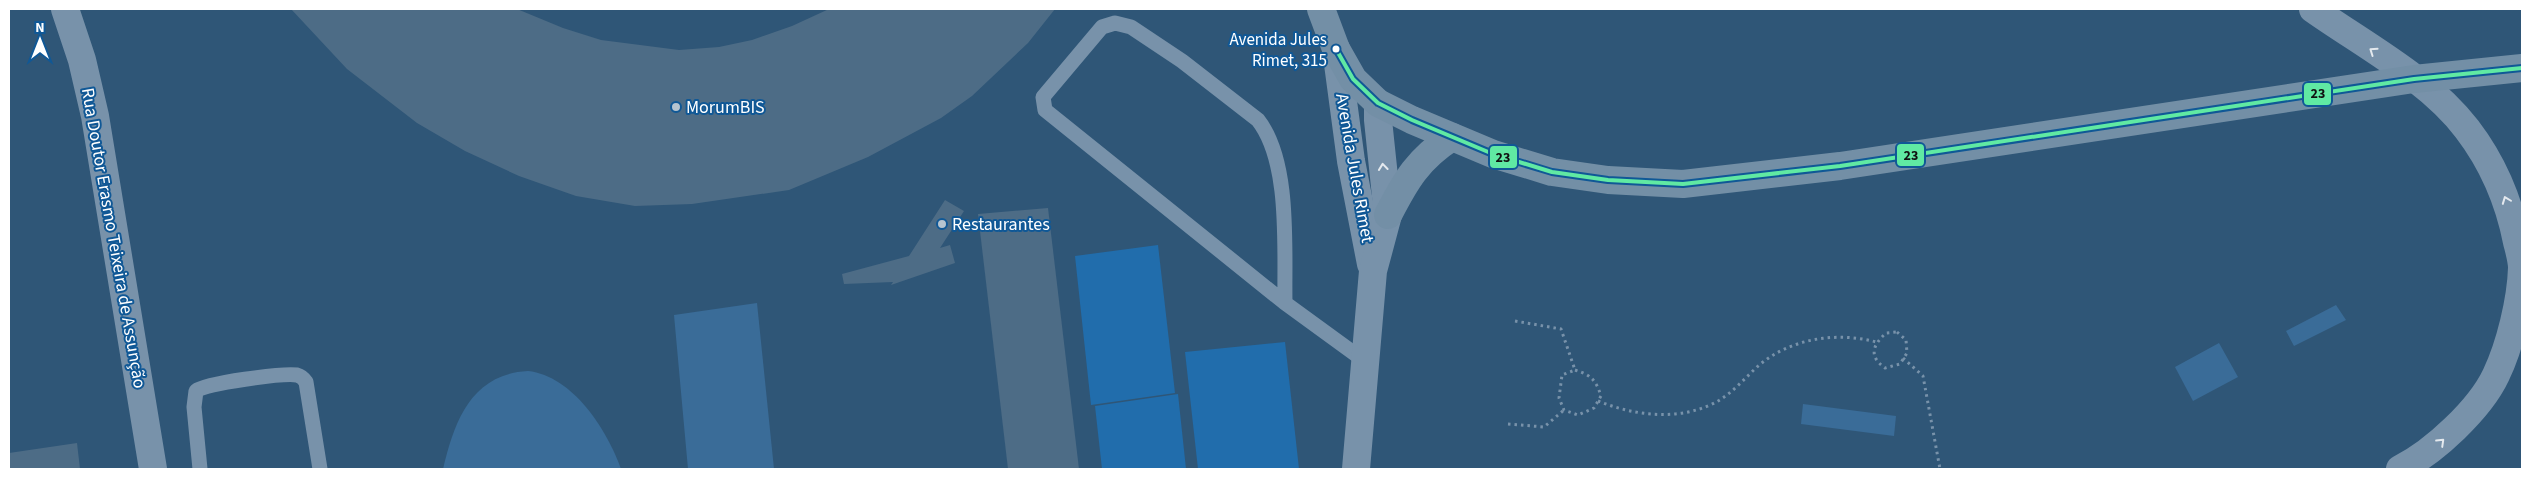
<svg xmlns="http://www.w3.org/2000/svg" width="2531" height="478" font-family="'Source Sans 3',sans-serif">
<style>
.green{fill:#216dac}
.water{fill:#3a6c98}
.building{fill:#4d6c86}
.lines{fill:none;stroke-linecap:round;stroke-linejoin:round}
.path{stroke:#7892aa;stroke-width:3;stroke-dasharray:2.5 4;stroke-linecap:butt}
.service{stroke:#7892aa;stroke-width:15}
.minor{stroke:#7892aa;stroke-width:28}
.tertiary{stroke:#7892aa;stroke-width:28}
.secondary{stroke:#738fa6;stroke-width:28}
.bus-1-casing{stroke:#105896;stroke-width:8}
.bus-1{stroke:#60e9a3;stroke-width:4}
.oneway{stroke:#e4e9ee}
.bus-dot{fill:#fff;stroke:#105896;stroke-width:2}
.poi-dot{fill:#b6c4cf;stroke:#105896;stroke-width:2}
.labels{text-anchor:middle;stroke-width:4;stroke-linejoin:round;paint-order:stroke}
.bus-label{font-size:17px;fill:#fff;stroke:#105896;text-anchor:end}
.poi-label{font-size:18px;fill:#fff;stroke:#105896;text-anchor:start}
.street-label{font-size:18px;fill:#fff;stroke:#105896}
.line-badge{stroke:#105896;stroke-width:2}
.pale-badge-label{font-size:14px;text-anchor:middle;font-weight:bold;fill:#111}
</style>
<rect width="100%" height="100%" fill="#2f5677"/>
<g class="green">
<polygon points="1158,245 1175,393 1091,405 1075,256"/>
<polygon points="1285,342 1299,469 1198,469 1185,352"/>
<polygon points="1178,394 1186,469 1102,469 1095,406"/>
</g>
<g class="water">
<polygon points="757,303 774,469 688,469 674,315"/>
<polygon points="2336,305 2346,320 2294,346 2286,331"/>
<polygon points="2219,343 2238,377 2193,401 2175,367"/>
<path d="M528,371C573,376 607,430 621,469H443C454,422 471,374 528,371Z"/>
<polygon points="1803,404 1896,416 1894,436 1801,424"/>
</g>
<g class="building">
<polygon points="291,9 517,9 563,28 601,40 679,50 719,47 752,40 792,26 829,9 1055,9 1028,43 972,96 941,118 868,157 789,190 692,204 635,206 576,196 519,176 465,151 417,123 347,69"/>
<polygon points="945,200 964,211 940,248 950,245 955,263 891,285 893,282 844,284 842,274 909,256"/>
<polygon points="1048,208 1079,469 1008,469 978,214"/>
<polygon points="77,443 80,469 9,469 9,453"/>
</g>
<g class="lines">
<g class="path">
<polyline points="1515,321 1561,329 1575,370"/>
<path d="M1897,332L1906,340L1907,353L1900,364L1885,368C1868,356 1873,345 1886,333Z"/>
<polyline points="1903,358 1923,376 1940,469"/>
<path d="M1575,370C1591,375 1596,380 1601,396L1594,408L1578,415L1564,410L1559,398L1562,375Z"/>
<path d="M1598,401C1633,415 1674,421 1710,405C1729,397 1742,381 1757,367C1788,339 1836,331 1876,342"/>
<polyline points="1508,424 1544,427 1564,410"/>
</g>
<g class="service">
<path d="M1285,303C1284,250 1291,162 1258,120L1182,61L1131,27L1115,23L1102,27L1043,97L1045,110L1285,303L1366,362"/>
<path d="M200,469L194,407L196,391C206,383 283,373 297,375C301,376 304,379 306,382L320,469"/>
</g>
<g class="minor">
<polyline points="65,9 82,60 95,116 153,469"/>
<path d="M2313,9C2364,45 2429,79 2467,129C2493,163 2509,201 2517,242C2519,250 2522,260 2522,268C2521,300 2510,346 2496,375C2480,409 2434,452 2400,469"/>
</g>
<g class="tertiary">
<polyline points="1336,49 1351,161 1371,264"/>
<polyline points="1356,469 1373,271 1388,215 1378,120 1378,103"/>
</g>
<g class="secondary">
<polyline points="1321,9 1336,49 1353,79 1378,103 1412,120 1493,154 1552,172 1608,180 1683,184 1840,166 2414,79 2522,68"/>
<path d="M1388,215C1406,180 1418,159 1452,137"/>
</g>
<g class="bus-1-casing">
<polyline id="bus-1" points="1336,49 1353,79 1378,103 1412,120 1493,154 1552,172 1608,180 1683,184 1840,166 2414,79 2522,68"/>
</g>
<use href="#bus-1" class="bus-1"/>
</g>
<defs><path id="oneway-chevron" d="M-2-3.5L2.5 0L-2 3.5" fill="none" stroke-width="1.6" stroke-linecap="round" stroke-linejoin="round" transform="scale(1.25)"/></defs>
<g class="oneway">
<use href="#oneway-chevron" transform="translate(2373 51) rotate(-145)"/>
<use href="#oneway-chevron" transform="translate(1383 167) rotate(-96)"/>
<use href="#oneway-chevron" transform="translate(2506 200) rotate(-111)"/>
<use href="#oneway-chevron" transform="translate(2441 442) rotate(-44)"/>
</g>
<circle class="bus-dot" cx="1336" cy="49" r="4.5"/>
<g class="poi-dot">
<circle cx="676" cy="107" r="5"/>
<circle cx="942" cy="224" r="5"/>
</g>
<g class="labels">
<g class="bus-label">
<text x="1327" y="45">Avenida Jules<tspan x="1327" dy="21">Rimet, 315</tspan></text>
</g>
<g class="poi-label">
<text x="686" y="113">MorumBIS</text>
<text x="952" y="230">Restaurantes</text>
</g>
<g class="street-label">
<text transform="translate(1355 168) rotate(80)" y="6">Avenida Jules Rimet</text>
<text transform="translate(114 238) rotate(80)" y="6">Rua Doutor Erasmo Teixeira de Assunção</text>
</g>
</g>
<g class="line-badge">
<rect x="2303" y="82" width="29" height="24" rx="5" fill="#60e9a3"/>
<rect x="1896" y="143" width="29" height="24" rx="5" fill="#60e9a3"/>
<rect x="1489" y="145" width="29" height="24" rx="5" fill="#60e9a3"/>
</g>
<g class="pale-badge-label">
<text x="2318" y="98">23</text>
<text x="1911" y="160">23</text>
<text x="1503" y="162">23</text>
</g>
<rect width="2531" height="478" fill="none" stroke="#ffffff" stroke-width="20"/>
<g transform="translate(40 40)" stroke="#105896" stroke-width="4" paint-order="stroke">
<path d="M0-4L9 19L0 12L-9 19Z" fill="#ffffff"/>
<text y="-8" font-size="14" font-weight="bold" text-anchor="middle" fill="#ffffff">N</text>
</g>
</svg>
